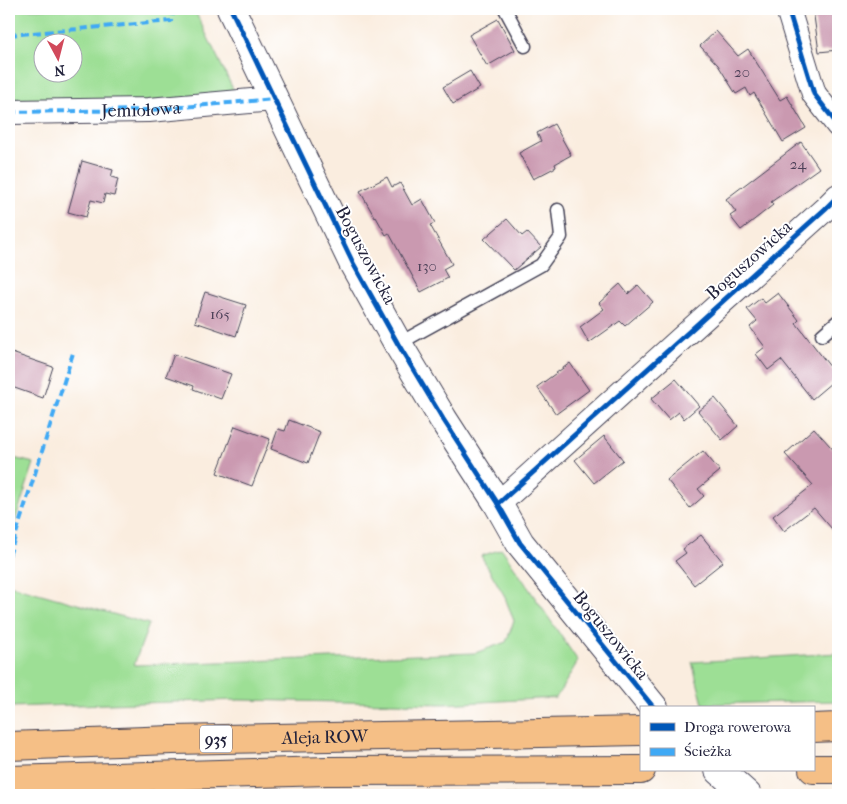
<svg xmlns="http://www.w3.org/2000/svg" width="847" height="804" font-family="'IM FELL French Canon',serif">
<style>
.green{fill:#9ddf95;stroke:#608068;fill-rule:evenodd}
.building{fill:#ca99b0}
.lines{fill:none;stroke-linecap:round;stroke-linejoin:round}
.service-casing{stroke:#424054;stroke-width:15}
.minor-casing{stroke:#424054;stroke-width:26}
.tertiary-casing{stroke:#424054;stroke-width:30}
.primary-casing{stroke:#424054;stroke-width:30}
.service{stroke:#fff;stroke-width:12}
.minor{stroke:#fff;stroke-width:24}
.tertiary{stroke:#fff;stroke-width:28}
.primary{stroke:#f5bf86;stroke-width:28}
.quiet{stroke:#3fa9f5;stroke-width:4;stroke-dasharray:8 4;stroke-linecap:butt}
.cycleway-casing{stroke:#fff;stroke-width:8}
.cycleway{stroke:#0057b8;stroke-width:5}
.labels{text-anchor:middle;stroke-width:4;stroke-linejoin:round;paint-order:stroke}
.number-label{font-size:15px;fill:#4c4058}
.shield{fill:#fff;stroke:#646476;stroke-width:1}
.shield-label{font-size:16px;font-weight:bold;fill:#22223b}
.street-label{font-size:18px;fill:#22223b;stroke:#fff}
</style>
<rect width="100%" height="100%" fill="#fff"/>
<filter id="ink" filterUnits="userSpaceOnUse"><feTurbulence type="fractalNoise" baseFrequency=".02" numOctaves="2"/><feDisplacementMap in="SourceGraphic" scale="10" xChannelSelector="R" yChannelSelector="G"/><feConvolveMatrix kernelMatrix="1 2 1 2 8 2 1 2 1" color-interpolation-filters="sRGB"/></filter>
<filter id="wash" filterUnits="userSpaceOnUse"><feTurbulence type="fractalNoise" baseFrequency=".0096" numOctaves="4" result="noise"/><feDisplacementMap in="SourceGraphic" scale="20" xChannelSelector="R" yChannelSelector="G"/><feGaussianBlur stdDeviation="1.12" result="paint"/><feColorMatrix in="noise" values="0 0 0 0 0 0 0 0 0 0 0 0 0 0 0 0 0 1.4 0 .05"/><feComposite in="paint" operator="in"/></filter>
<g filter="url(#wash)">
<rect width="100%" height="100%" fill="#faeddf"/>
<g class="green">
<path d="M9,9H194L235,93L144,103H9ZM42,42H72V72H42Z"/>
<polygon points="9,457 34,463 9,539"/>
<polygon points="502,549 578,661 556,698 444,704 239,700 9,707 9,585 149,624 134,665 475,653 506,642 514,621 504,595 481,556"/>
<polygon points="838,653 838,701 703,704 692,662"/>
<polygon points="691,792 692,795 495,795"/>
</g>
<g id="blocks">
<g class="building">
<polygon points="813,9 838,9 838,50 819,52"/>
<polygon points="498,19 515,50 487,66 469,35"/>
<polygon points="716,31 738,56 748,49 780,100 787,96 806,128 783,142 754,93 750,96 746,88 736,94 718,65 700,46"/>
<polygon points="470,71 480,88 453,104 443,87"/>
<polygon points="554,124 571,155 555,164 556,167 533,179 519,153 541,141 537,133"/>
<polygon points="801,142 819,168 771,202 773,205 741,230 730,216 736,212 726,199"/>
<polygon points="82,161 113,170 111,177 118,179 114,196 105,194 103,203 91,200 86,217 68,212"/>
<polygon points="387,177 392,187 400,183 412,205 422,199 435,223 430,225 452,264 443,269 448,278 421,292 389,233 386,235 376,217 375,218 360,191"/>
<polygon points="507,219 522,236 527,232 541,247 514,270 484,239"/>
<polygon points="620,284 628,294 638,285 653,302 625,326 620,321 589,343 580,327 604,309 599,303"/>
<polygon points="205,292 246,305 236,336 195,322"/>
<polygon points="778,293 799,320 796,323 838,377 812,399 781,360 768,370 756,354 765,347 750,327 757,321 747,309 761,298 765,303"/>
<polygon points="9,352 53,367 43,398 9,386"/>
<polygon points="174,354 231,374 221,399 193,389 194,386 166,376"/>
<polygon points="570,363 589,390 556,414 537,387"/>
<polygon points="676,379 699,406 684,419 679,412 669,420 651,399"/>
<polygon points="715,398 738,426 722,440 698,411"/>
<polygon points="289,420 320,432 308,463 271,449 278,429 285,431"/>
<polygon points="235,426 270,439 252,486 217,473"/>
<polygon points="814,428 838,455 838,536 814,508 784,531 773,516 813,485 785,454"/>
<polygon points="604,436 623,460 594,483 575,460"/>
<polygon points="703,451 720,471 698,489 704,496 690,508 667,480"/>
<polygon points="701,535 723,562 694,585 675,561 686,553 683,549"/>
</g>
</g>
</g>
<g filter="url(#ink)">
<use href="#blocks" fill-opacity="0" stroke="#424054" stroke-width="1"/>
<g class="lines">
<g class="service-casing">
<g id="service">
<polyline points="505,9 525,46"/>
<polyline points="822,335 838,321"/>
<polyline points="398,344 541,265 561,237 558,210"/>
</g>
</g>
<g class="minor-casing">
<g id="minor">
<polyline points="788,9 814,94 838,125"/>
<path id="s1" d="M9,112L149,110L274,99"/>
<polyline points="498,504 825,209 838,196"/>
</g>
</g>
<g class="tertiary-casing">
<g id="tertiary">
<polyline points="231,9 353,263 398,344 443,419 498,504 520,543 654,708"/>
<polyline points="719,770 747,795"/>
</g>
</g>
<g class="primary-casing">
<g id="primary">
<polyline points="813,728 838,727"/>
<path id="s2" d="M9,746L172,740L641,731"/>
<polyline points="813,769 838,769"/>
<polyline points="9,780 327,771 641,770"/>
</g>
</g>
<use href="#service" class="service"/>
<use href="#minor" class="minor"/>
<use href="#tertiary" class="tertiary"/>
<use href="#primary" class="primary"/>
<g class="quiet">
<polyline points="9,35 171,21 174,9"/>
<polyline points="9,112 149,110 274,99"/>
<polyline points="9,556 73,353"/>
</g>
<g class="cycleway-casing">
<g id="cycleway">
<polyline points="231,9 353,263 398,344 443,419 498,504 520,543 654,708"/>
<polyline points="788,9 814,94 838,125"/>
<polyline points="498,504 825,209 838,196"/>
</g>
</g>
<use href="#cycleway" class="cycleway"/>
</g>
</g>
<g class="labels">
<g class="number-label">
<text x="742" y="77">20</text>
<text x="798" y="169">24</text>
<text x="427" y="271">130</text>
<text x="220" y="319">165</text>
</g>
<rect class="shield" x="200" y="725.5" width="32" height="27" rx="4"/>
<g class="shield-label">
<text x="216" y="745">935</text>
</g>
<g class="street-label">
<text dy="6" stroke="none"><textPath href="#s1" startOffset="132">Jemiołowa</textPath></text>
<text transform="translate(366 255) rotate(62)" y="6">Boguszowicka</text>
<text transform="translate(749 260) rotate(-42)" y="6">Boguszowicka</text>
<text transform="translate(611 635) rotate(51)" y="6">Boguszowicka</text>
<text dy="6" stroke="none"><textPath href="#s2" startOffset="316">Aleja ROW</textPath></text>
</g>
</g>
<rect width="847" height="804" fill="none" stroke="#fff" stroke-width="30"/>
<rect x="640" y="706" width="175" height="65" fill="#ffffff" stroke="#a7a7b1"/>
<rect x="650" y="723" width="25" height="8" fill="#0057b8" stroke="#a7a7b1"/>
<text x="684" y="732" font-size="15" fill="#22223b">Droga rowerowa</text>
<rect x="650" y="748" width="25" height="8" fill="#3fa9f5" stroke="#a7a7b1"/>
<text x="684" y="756" font-size="15" fill="#22223b">Ścieżka</text>
<g transform="translate(58 58) rotate(173)"><circle r="24" fill="#ffffff" stroke="#a7a7b1"/>
<path d="M0-4L9 19L0 12L-9 19Z" fill="#d1495b"/>
<text y="-8" font-size="14" font-weight="bold" text-anchor="middle" fill="#22223b">N</text>
</g>
</svg>
